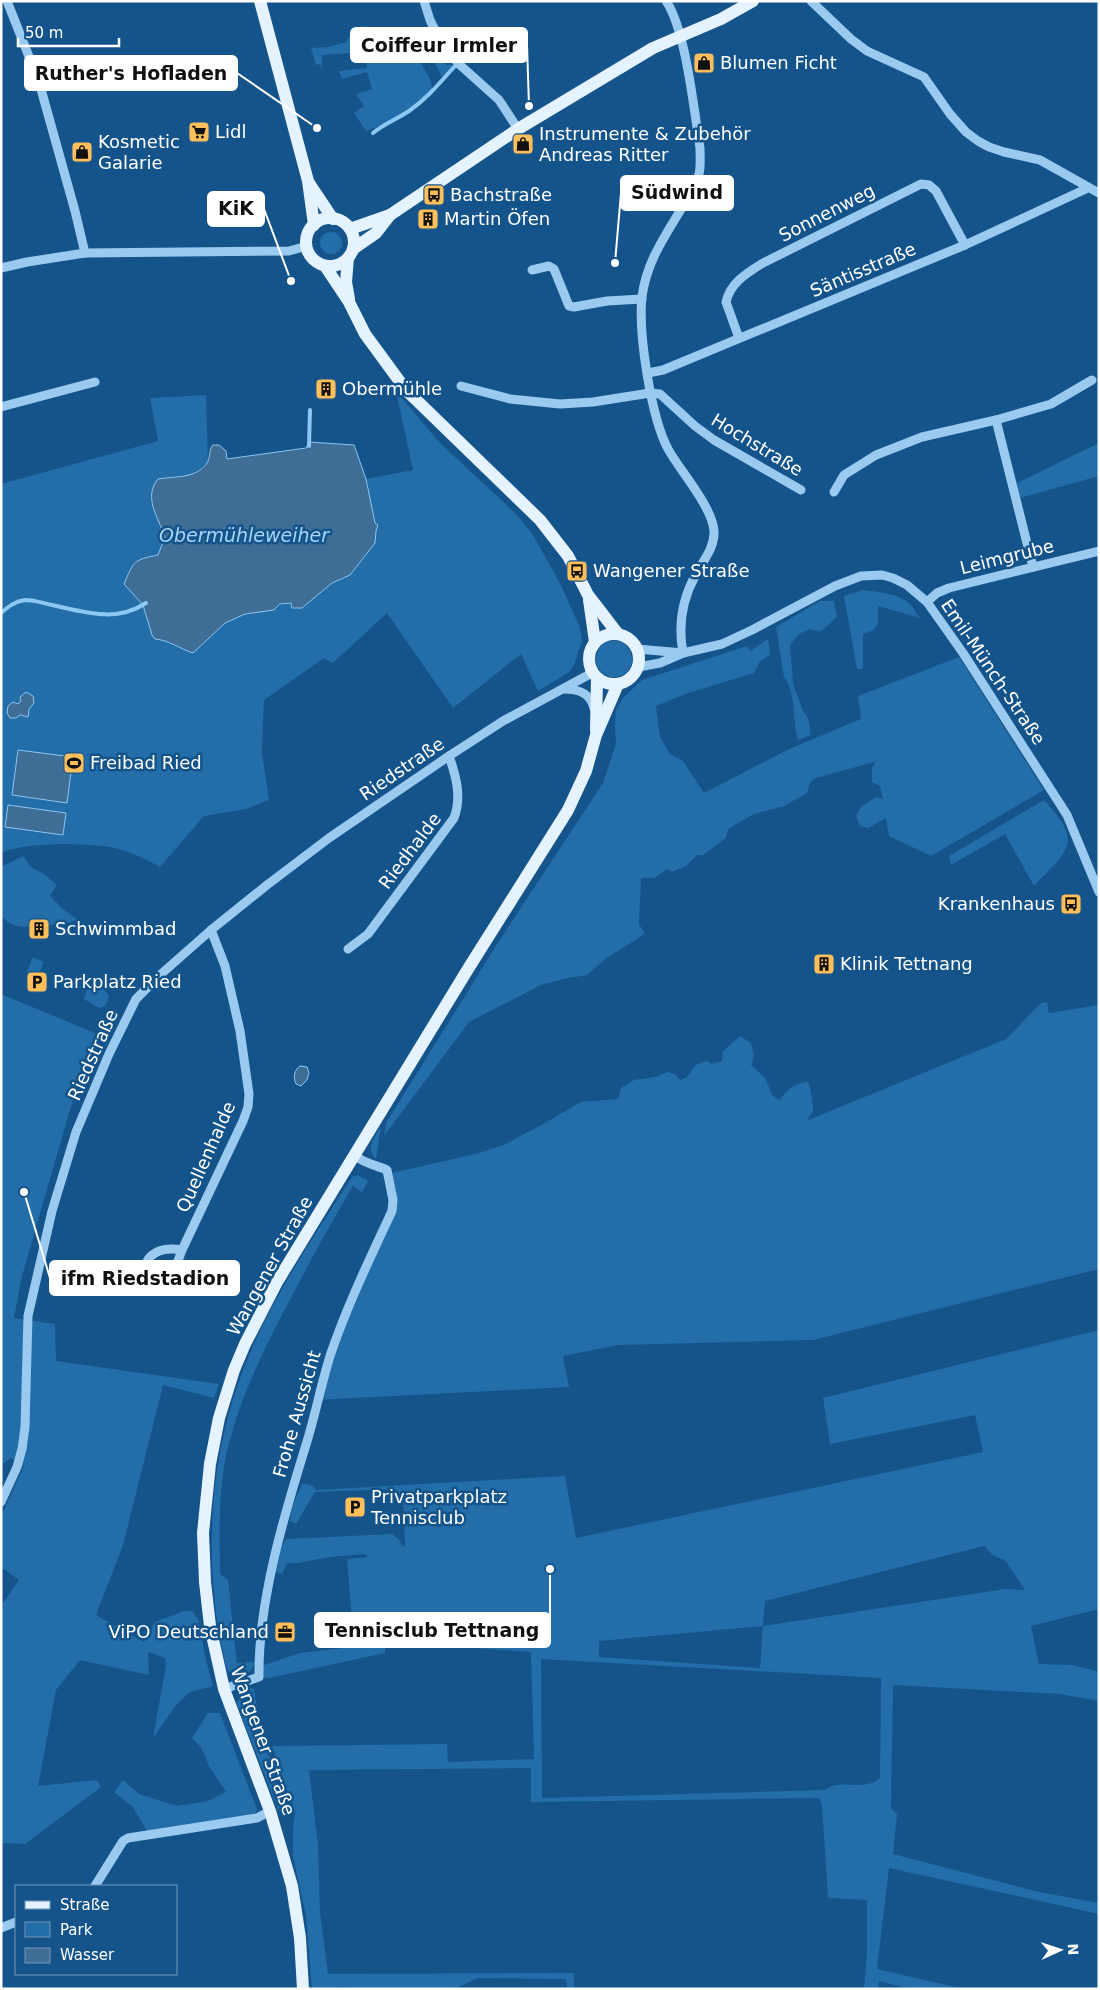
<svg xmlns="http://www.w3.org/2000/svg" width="1100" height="1990" font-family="'DejaVu Sans',sans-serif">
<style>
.green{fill:#236da8;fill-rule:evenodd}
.water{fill:#3e6d95;stroke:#8dc7f3}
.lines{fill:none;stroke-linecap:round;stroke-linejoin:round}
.stream{stroke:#8dc7f3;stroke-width:4}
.minor{stroke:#9bcaf0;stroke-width:9}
.major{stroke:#e5f2ff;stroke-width:12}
.labels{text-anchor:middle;stroke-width:5;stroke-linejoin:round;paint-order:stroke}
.poi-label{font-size:18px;fill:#fff;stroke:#14548b;text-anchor:start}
.street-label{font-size:18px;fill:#fff;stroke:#14548b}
.water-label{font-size:19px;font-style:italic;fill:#a7d4f7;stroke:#14548b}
.leader{fill:none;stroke:#fff;stroke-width:2}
.callout-dot{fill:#fff;stroke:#14548b;stroke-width:2}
.callout{fill:#fff;stroke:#fff;stroke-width:2}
.callout-label{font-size:19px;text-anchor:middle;font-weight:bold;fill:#111}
</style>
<rect width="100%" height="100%" fill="#14548b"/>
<g class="green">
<path d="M364,26L371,27L376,33L383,31L388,39L425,27L435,43L431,48L437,57L443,56L446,65L457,64L443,79L432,57L426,60L424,57L419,59L430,79L433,92C412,109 392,122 366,131L354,113L364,106L356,94L372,89L367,72L342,79L339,71L367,68L365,56L351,58L349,53L322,55V71L320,64L316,65L311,48L328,47L346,42L353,30Z"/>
<circle cx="331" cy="243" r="11"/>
<path d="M396,391L439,442L515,513L532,533L561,585L580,628L582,641L574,665L569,672L538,691L521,654L453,708L387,613L333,663L324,658L264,700L262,752L269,800L246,809L204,816L160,867C145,858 126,850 109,847C84,843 24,842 1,853V484L158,441L150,398L206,395L208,461C196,476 187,476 169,477L151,500L165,537L158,555C135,559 134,563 124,584L143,605L152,635L155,639C169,640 180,649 193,653L225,623L245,614L274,610L284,603H291L302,608L332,583L350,575L375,543V523L366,479L413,470Z"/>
<polygon points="1099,443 1099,476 1020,498 1017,483"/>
<path d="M863,590C877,592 898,593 910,604C914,608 916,614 920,618L878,606V623L874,630L863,634V669H857L844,596Z"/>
<path d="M820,601H834L837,617L820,632L810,629L799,634L790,645L793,684L803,711L808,718L811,735L798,740C792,720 797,694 784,677L776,627Z"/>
<polygon points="768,639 770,655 760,661 754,673 685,694 656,706 660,737 670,754 683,761 704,793 787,750 861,719 858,696 959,657 1044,790 931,856 889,836 886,818 868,828 860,826 856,816 861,807 876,797 883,799 880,786 872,782 872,768 875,763 874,762 816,778 810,782 807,793 784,806 754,814 728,829 726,838 703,855 697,855 686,866 672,872 667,869 654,878 641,878 639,924 645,934 608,957 587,975 563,979 541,985 469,1022 384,1136 386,1123 499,941 603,783 616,744 615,725 616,710 623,698 642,680 747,646 750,651"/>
<circle cx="614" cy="659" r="18"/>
<path d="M1044,800C1083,842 1070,849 1034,886L1005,834L951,865L949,856Z"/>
<path d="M23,856L31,867L44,874L57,885L50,896L63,909L78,920C68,924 58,924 47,925C31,926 11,932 1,914V867Z"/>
<polygon points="33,957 44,962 37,978 26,974"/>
<path d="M97,985L104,988L109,997L105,1006L99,1008L84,999C86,991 88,986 97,985Z"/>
<polygon points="1,994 95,1033 69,1113 22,1276 14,1318 55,1324 56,1361 219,1384 214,1398 163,1385 123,1545 96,1615 144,1642 155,1622 184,1611 192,1611 198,1619 206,1660 213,1686 190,1692 176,1705 153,1738 166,1666 165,1658 148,1652 149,1675 80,1660 56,1690 38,1786 97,1780 101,1787 25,1844 1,1843 1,1606 19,1580 1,1567 1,1516 24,1466 11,1458 1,1465"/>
<path d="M1047,1002L1049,1013L1099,1005V1269L813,1340L618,1345L563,1356L569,1387L318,1400L331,1354L392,1211V1173L475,1154L504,1145L543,1124L581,1102L618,1099L621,1088L634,1080L656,1077L667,1072L675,1074L680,1080C690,1078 689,1072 695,1066C699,1063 703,1062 707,1061L712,1064L722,1061L723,1051L740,1036L751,1043L754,1056L751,1065L765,1078L773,1096L780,1100C786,1090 796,1082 808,1082C811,1089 811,1091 812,1099C813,1112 815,1110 806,1121L1006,1039L1041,1003Z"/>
<path d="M381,1126L376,1159C365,1148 375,1137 381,1126Z"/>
<path d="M358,1175L368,1181L362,1192L353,1186C332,1221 313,1256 294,1292C266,1345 237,1401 225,1461C218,1498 220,1537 220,1574L228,1580L237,1663L256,1662L250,1671L237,1676L229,1672L226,1667C222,1646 217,1625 215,1603C206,1520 216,1435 248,1358C274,1294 315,1235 352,1177Z"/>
<path d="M1099,1330V1609L1031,1626L1039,1664L1073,1665L1099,1672V1701L1060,1694L893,1685L891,1808L897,1814L893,1854L1039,1892L1099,1903V1914L889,1868L877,1969L964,1989H911L879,1981L878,1989H864L867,1953V1900L828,1898L822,1805L819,1798L531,1802V1768L309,1770L318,1845L320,1913L328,1974L574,1973V1989H567L566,1979L478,1978L454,1989H355L339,1987L338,1989H312L306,1915L293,1857V1828L295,1812L272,1746L447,1744L448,1762L534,1759L531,1652L459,1647L414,1648V1641L385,1644V1653L269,1678L262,1677L261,1666L300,1653L354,1647L347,1559L368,1557L365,1554L331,1557L297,1563H287L282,1574L276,1572L281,1549L286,1539L392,1534L400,1540L401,1545L405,1547L403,1497H398L396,1489L315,1492L296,1524L290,1521L291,1510L302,1484C308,1484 313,1484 316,1490L565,1476L576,1538L983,1452L975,1415L830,1444L823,1398ZM984,1546L994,1556L1005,1560L1025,1590L1005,1589L763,1626L765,1601ZM763,1626L760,1668L599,1657V1641ZM541,1659L881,1678L880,1778C862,1793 841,1777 825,1790L542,1798Z"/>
<polygon points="248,1687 254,1689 261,1734 286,1803 282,1814 280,1814 237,1704 239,1696"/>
<polygon points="208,1713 220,1713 255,1804 257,1810 255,1814 147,1831 133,1807 114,1792 123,1780 139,1794 177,1806 208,1801 226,1792 209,1766 201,1747 192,1738"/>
</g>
<g class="water">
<path d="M309,442L354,445L366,479L375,523L378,525L376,531L375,543L350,575L332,583L302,608H292L291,603L280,604L274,610L245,614L225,623L193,653C180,649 169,640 155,639L152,635L143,605L124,584C134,561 133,560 158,555L165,537C158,517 143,497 158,479C175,476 196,479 207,463C211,457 208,450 213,445H219L226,451L227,459L306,448Z"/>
<polygon points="26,692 33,696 34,703 29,709 28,717 20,715 16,718 10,718 7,713 8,706 13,702 18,704 21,701 20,697"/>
<polygon points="18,750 73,757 67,803 12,795"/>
<polygon points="8,805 66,813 63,835 5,827"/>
<path d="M300,1066L307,1067L309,1073L307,1080L301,1086L296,1084C293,1078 294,1070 300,1066Z"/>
</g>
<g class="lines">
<g class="stream">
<path d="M373,133C384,124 397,119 409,111C428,98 441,81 456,65"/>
<polyline points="309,446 310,410"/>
<path d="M1,613C8,607 15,601 25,600C34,600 43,603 52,605C84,612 116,623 146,603"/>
</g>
<g class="minor">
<polyline points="7,1 39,82 75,211 85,253"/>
<polyline points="424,1 430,20 442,44 460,65 499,100 518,129"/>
<path d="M666,1C686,30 694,111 700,148C700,156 701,166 699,174C695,188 687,199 680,211C663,239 646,264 642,297C638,333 651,417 668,449C680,471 712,506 714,531C715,548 702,562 695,576C682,600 678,626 683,653"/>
<polyline points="811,1 851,39 867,51 924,77 950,114 966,132 978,141 989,147 1004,152 1040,160 1099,193"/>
<polyline points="1,268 27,262 85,253 289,251 307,246"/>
<polyline points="532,270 549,266 554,269 569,306 574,307 607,301 642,299"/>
<path d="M739,338L726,302C730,283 747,273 763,263L921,184L929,185L936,191L965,245"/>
<polyline points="648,373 663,370 965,245 1088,188"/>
<polyline points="461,386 510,399 560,404 593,402 650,393 660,394 695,426 714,440 801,490"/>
<polyline points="1,407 95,382"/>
<polyline points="996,420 1033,567"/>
<polyline points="834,492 844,475 876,455 922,437 996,420 1051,404 1092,380"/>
<polyline points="927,602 937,593 949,588 1099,551"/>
<polyline points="637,649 683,653"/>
<polyline points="638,667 660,663 683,653 722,644 752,630 835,586 861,576 882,575 893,578 907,585 927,602 963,653 1067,815 1099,892"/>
<path d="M564,689C579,689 590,693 594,708"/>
<path d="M348,949L368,934L454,818C462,797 456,776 449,756"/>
<path d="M182,1250L176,1266L169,1279C137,1290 135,1242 182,1250L243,1121L248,1107L249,1094L240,1031L225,966L211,930"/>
<polyline points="1,1502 17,1467 22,1449 25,1427 28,1316 52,1211 76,1132 109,1054 136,999 160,975 211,930 267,885 329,838 449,756 503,721 592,673"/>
<path d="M224,1689L259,1677C258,1603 283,1519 305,1448C315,1417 321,1384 331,1353C348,1304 370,1258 392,1211L393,1200L387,1170C376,1165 365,1164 354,1155"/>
<polyline points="95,1886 123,1841 128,1838 257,1818 270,1811"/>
<polyline points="1,1928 16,1922"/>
</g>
<g class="major">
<polyline points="260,1 308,181 314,225"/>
<polyline points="309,183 333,219"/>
<circle cx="330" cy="242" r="24"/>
<polyline points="350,229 390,215 518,129 653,48 721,19 753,1"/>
<polyline points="353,249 376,233 390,215"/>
<polyline points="348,258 346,282 349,299"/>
<polyline points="325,266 349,302 365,334 406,390 540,520 568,556 588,595 618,634"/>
<polyline points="589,600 595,642"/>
<circle cx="614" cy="659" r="25"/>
<polyline points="596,730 597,678"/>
<polyline points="303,1989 300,1938 292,1886 270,1811 224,1689 210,1626 205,1582 203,1533 210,1464 219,1418 234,1370 245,1344 277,1282 468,969 568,810 586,771 596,735 618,684"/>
</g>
</g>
<defs>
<g id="shop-square" transform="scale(1.125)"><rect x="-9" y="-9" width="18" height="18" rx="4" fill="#ffbf5b" stroke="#14548b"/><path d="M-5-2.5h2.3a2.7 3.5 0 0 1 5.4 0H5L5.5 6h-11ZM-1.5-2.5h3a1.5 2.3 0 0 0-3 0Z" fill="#111"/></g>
<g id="supermarket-square" transform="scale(1.125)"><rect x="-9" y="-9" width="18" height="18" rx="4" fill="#ffbf5b" stroke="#14548b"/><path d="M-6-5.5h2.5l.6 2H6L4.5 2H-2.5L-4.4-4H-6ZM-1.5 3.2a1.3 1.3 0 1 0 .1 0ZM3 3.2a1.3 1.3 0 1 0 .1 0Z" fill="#111"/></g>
<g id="bus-square" transform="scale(1.125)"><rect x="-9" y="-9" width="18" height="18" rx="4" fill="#ffbf5b" stroke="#14548b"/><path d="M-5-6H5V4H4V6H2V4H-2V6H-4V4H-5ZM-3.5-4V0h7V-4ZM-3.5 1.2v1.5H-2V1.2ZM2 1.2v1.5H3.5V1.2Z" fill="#111"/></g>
<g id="building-square" transform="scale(1.125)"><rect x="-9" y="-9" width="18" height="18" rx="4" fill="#ffbf5b" stroke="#14548b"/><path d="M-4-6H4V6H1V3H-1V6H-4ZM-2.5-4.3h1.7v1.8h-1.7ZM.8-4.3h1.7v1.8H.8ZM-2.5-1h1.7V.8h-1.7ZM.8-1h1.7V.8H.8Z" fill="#111"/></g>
<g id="stadium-square" transform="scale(1.125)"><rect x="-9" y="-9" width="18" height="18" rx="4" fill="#ffbf5b" stroke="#14548b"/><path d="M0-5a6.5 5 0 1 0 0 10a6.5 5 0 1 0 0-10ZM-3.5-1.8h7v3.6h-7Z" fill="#111"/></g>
<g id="parking-square" transform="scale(1.125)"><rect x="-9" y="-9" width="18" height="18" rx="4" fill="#ffbf5b" stroke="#14548b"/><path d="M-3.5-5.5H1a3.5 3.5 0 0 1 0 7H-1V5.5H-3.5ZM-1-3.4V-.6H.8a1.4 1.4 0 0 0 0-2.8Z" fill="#111"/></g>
<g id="office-square" transform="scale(1.125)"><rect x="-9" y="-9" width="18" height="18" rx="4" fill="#ffbf5b" stroke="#14548b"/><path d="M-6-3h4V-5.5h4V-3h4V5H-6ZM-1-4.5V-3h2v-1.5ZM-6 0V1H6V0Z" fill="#111"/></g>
</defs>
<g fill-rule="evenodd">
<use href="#shop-square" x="704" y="63"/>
<use href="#supermarket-square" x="199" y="132"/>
<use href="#shop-square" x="523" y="144"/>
<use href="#shop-square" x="82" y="152"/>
<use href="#bus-square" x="434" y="195"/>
<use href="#building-square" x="428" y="219"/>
<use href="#building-square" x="326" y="389"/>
<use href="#bus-square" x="577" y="571"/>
<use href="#stadium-square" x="74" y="763"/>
<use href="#bus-square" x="1071" y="904"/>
<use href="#building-square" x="39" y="929"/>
<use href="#building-square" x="824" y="964"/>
<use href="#parking-square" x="37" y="982"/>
<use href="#parking-square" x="355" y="1507"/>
<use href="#office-square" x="285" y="1632"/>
</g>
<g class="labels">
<g class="poi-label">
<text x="720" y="69">Blumen Ficht</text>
<text x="215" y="138">Lidl</text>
<text x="539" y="140">Instrumente &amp; Zubehör<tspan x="539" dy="21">Andreas Ritter</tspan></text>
<text x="98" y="148">Kosmetic<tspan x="98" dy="21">Galarie</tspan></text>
<text x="450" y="201">Bachstraße</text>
<text x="444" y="225">Martin Öfen</text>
<text x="342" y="395">Obermühle</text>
<text x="593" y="577">Wangener Straße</text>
<text x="90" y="769">Freibad Ried</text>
<text x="1055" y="910" text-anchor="end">Krankenhaus</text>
<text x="55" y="935">Schwimmbad</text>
<text x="840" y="970">Klinik Tettnang</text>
<text x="53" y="988">Parkplatz Ried</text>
<text x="371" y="1503">Privatparkplatz<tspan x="371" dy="21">Tennisclub</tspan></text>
<text x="269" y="1638" text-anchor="end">ViPO Deutschland</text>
</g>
<g class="street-label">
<text transform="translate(827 213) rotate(-27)" y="6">Sonnenweg</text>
<text transform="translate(863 270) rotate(-23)" y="6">Säntisstraße</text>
<text transform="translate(757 445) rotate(31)" y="6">Hochstraße</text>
<text transform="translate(1007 557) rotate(-14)" y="6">Leimgrube</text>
<text transform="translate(993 672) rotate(56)" y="6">Emil-Münch-Straße</text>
<text transform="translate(402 769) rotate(-34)" y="6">Riedstraße</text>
<text transform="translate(410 851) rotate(-53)" y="6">Riedhalde</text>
<text transform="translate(93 1055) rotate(-66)" y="6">Riedstraße</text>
<text transform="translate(206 1157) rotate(-66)" y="6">Quellenhalde</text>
<text transform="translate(270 1266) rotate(-61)" y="6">Wangener Straße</text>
<text transform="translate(297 1414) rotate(-74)" y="6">Frohe Aussicht</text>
<text transform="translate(263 1741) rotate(70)" y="6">Wangener Straße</text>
</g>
<g class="water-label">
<text x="244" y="542">Obermühleweiher</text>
</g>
</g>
<path class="leader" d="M529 106L527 45M317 128L237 73M615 263L621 193M291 281L264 209M24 1192L50 1278M550 1569L550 1630"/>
<g class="callout-dot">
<circle cx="529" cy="106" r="5"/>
<circle cx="317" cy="128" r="5"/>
<circle cx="615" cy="263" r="5"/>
<circle cx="291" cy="281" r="5"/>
<circle cx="24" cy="1192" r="5"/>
<circle cx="550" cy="1569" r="5"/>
</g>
<g class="callout">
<rect x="351" y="28" width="176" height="34" rx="5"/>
<rect x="25" y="56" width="212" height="34" rx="5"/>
<rect x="621" y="176" width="112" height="34" rx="5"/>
<rect x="208" y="192" width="56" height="34" rx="5"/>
<rect x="50" y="1261" width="189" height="34" rx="5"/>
<rect x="315" y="1613" width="235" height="34" rx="5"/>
</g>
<g class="callout-label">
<text x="439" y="52">Coiffeur Irmler</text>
<text x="131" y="80">Ruther's Hofladen</text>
<text x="677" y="199">Südwind</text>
<text x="236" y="215">KiK</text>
<text x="145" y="1285">ifm Riedstadion</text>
<text x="432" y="1637">Tennisclub Tettnang</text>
</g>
<rect width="1100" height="1990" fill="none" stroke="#ffffff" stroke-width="5"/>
<rect x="15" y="1885" width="162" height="90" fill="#14548b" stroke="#7298b9"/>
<rect x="25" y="1901" width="25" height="8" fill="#e5f2ff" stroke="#7298b9"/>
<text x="60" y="1910" font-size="15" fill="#ffffff">Straße</text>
<rect x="25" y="1922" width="25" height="15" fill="#236da8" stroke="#7298b9"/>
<text x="60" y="1935" font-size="15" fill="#ffffff">Park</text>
<rect x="25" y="1948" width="25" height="15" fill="#3e6d95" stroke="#7298b9"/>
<text x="60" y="1960" font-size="15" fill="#ffffff">Wasser</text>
<g transform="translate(1060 1950) rotate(87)" stroke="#14548b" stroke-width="4" paint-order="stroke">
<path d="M0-4L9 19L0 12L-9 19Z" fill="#ffffff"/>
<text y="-8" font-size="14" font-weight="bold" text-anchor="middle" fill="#ffffff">N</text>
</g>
<path d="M18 38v8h101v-8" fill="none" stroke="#ffffff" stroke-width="2.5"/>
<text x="25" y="38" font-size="15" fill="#ffffff" stroke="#14548b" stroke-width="4" paint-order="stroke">50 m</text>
</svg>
